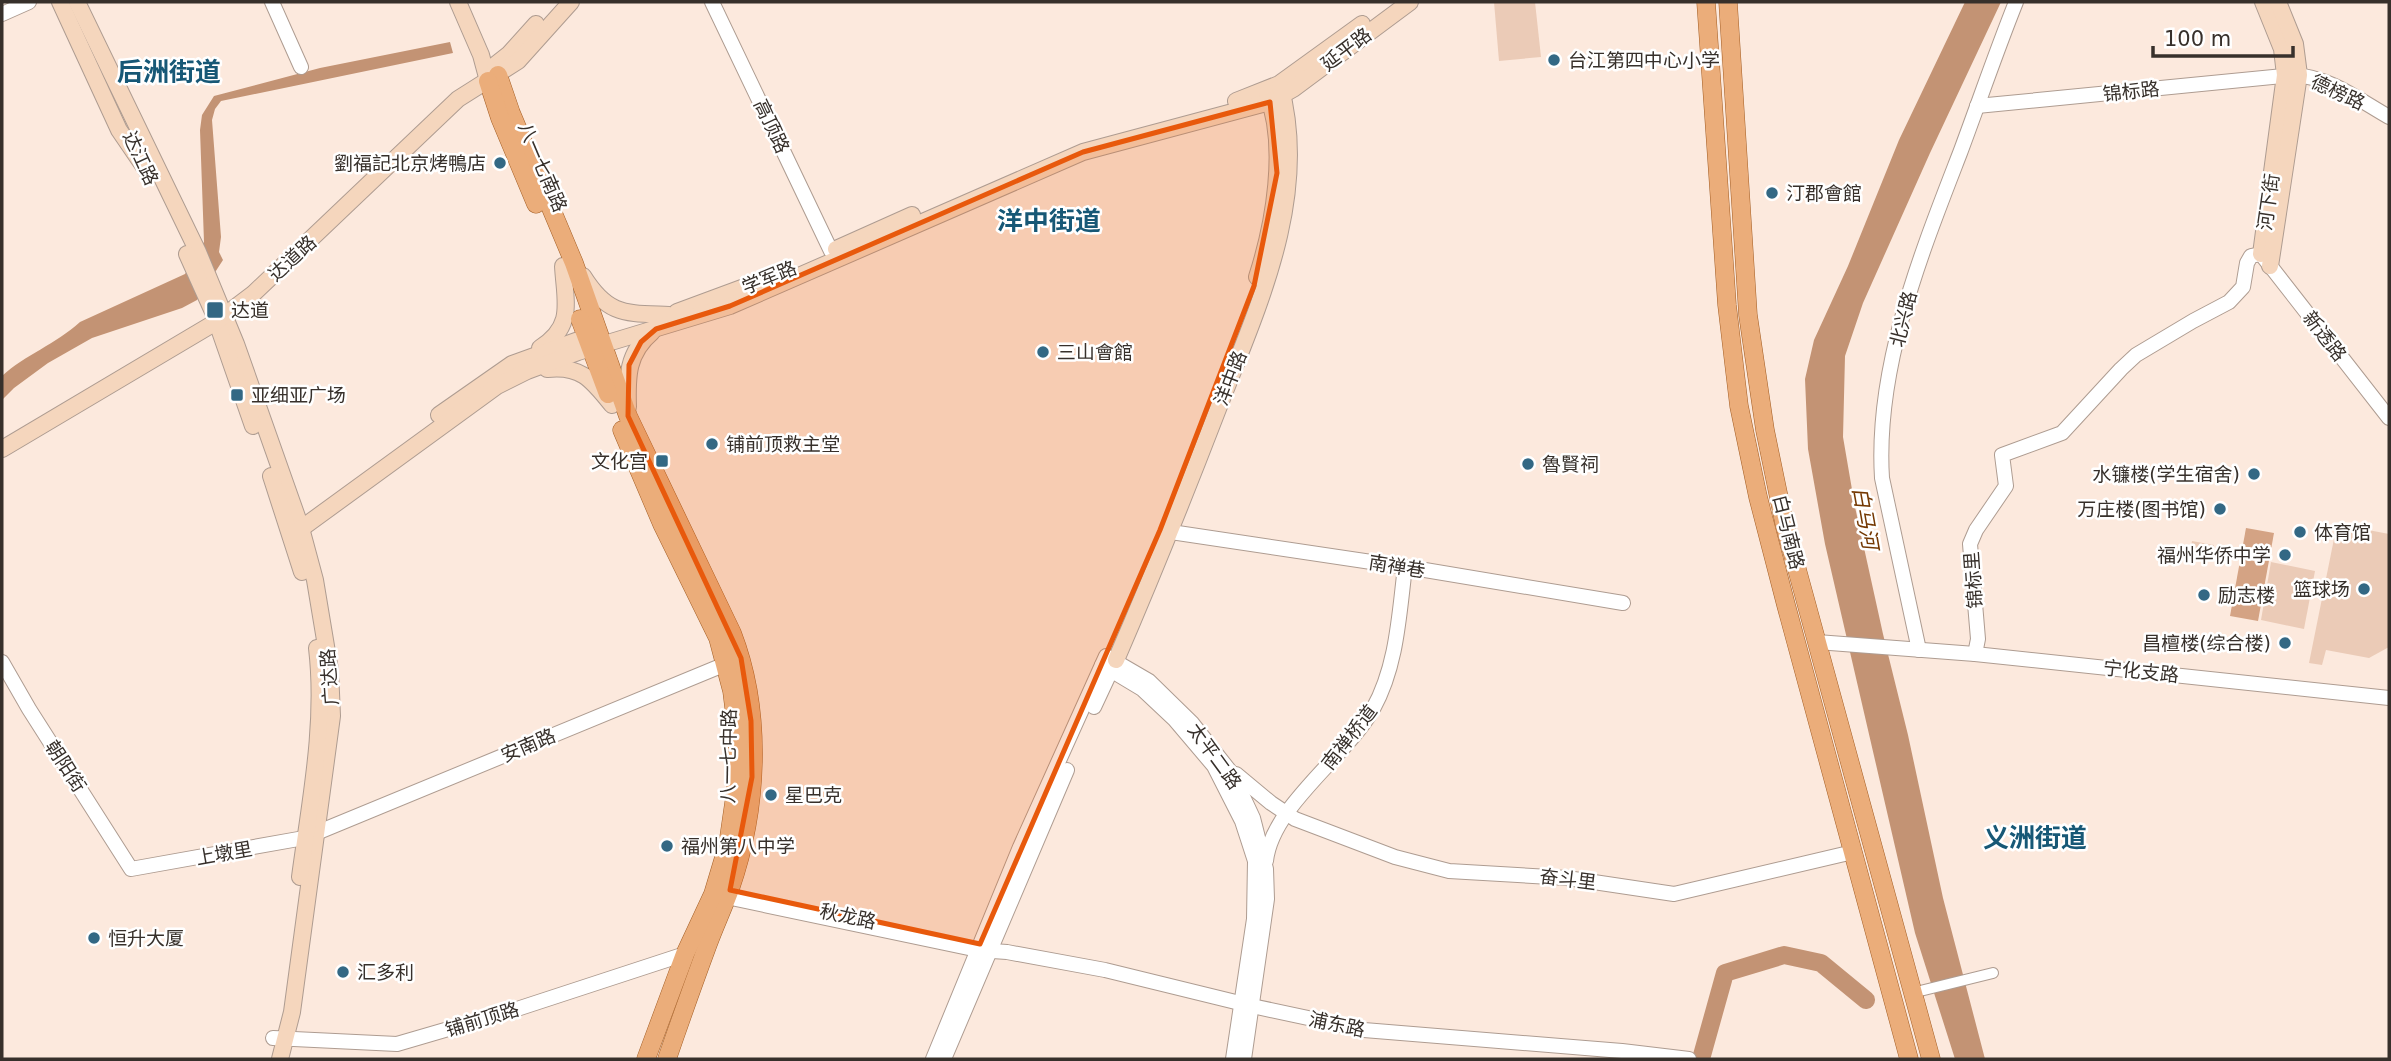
<svg xmlns="http://www.w3.org/2000/svg" width="2391" height="1061" font-family="'DejaVu Sans','Noto Sans SC',sans-serif">
<style>
.green{fill:#ebcbb7}
.forest{fill:#d4a384}
.water{fill:#c39374}
.lines{fill:none;stroke-linecap:round;stroke-linejoin:round}
.river{stroke:#c39374;stroke-width:18}
.minor-casing{stroke:#ae9c91;stroke-width:12}
.tertiary-casing{stroke:#ae9c91;stroke-width:16}
.secondary-casing{stroke:#ae9c91;stroke-width:18}
.primary-casing{stroke:#a35e25;stroke-width:19}
.minor{stroke:#fff;stroke-width:10}
.tertiary{stroke:#fff;stroke-width:14}
.secondary{stroke:#f5d6bd;stroke-width:16}
.primary{stroke:#ebad7a;stroke-width:18}
.marked{fill:#e8590c;fill-opacity:0.2;stroke:#e8590c;stroke-width:5;stroke-linejoin:round}
.poi-dot{fill:#336884;stroke:#fff;stroke-width:2.5}
.labels{text-anchor:middle;stroke-width:5;stroke-linejoin:round;paint-order:stroke}
.street-label{font-size:19px;fill:#37302b;stroke:#fff}
.poi-label{font-size:19px;fill:#37302b;stroke:#fff;text-anchor:start}
.water-label{font-size:21px;font-style:italic;fill:#743802;stroke:#fff}
.district-label{font-size:26px;font-weight:bold;fill:#175876;stroke:#fff}
</style>
<rect width="100%" height="100%" fill="#fce9dd"/>
<g class="green">
<polygon points="1494,2 1535,2 1541,57 1499,61"/>
<polygon points="2337,524 2389,534 2389,647 2369,658 2326,650 2322,665 2309,663"/>
<polygon points="2192,541 2214,545 2212,561 2189,557"/>
<polygon points="2271,562 2315,571 2304,629 2261,620"/>
</g>
<polygon class="forest" points="2246,528 2274,533 2258,621 2230,616"/>
<g class="water">
<polygon points="1965,2 2001,2 1930,153 1863,303 1845,356 1843,437 1855,507 1883,634 1908,735 1943,898 1985,1059 1955,1059 1915,933 1825,544 1808,449 1805,379 1814,340 1848,266 1899,140"/>
<path d="M450,42L453,53L221,101L215,109L212,120L221,237L219,252L223,260L197,300L182,308L92,338L48,363L14,388L2,400V376C25,355 56,344 80,322L185,274L204,242L200,130L202,115L214,96L320,68Z"/>
</g>
<g class="lines">
<polyline class="river" points="1701,1059 1725,973 1784,955 1821,963 1866,1000"/>
<g class="minor-casing">
<polyline id="minor" points="1912,993 1993,973"/>
</g>
<g class="tertiary-casing">
<g id="tertiary">
<polyline points="272,2 301,67"/>
<polyline points="712,2 831,251"/>
<polyline points="2,14 29,2"/>
<path d="M1977,106L2294,75C2330,77 2359,100 2389,117"/>
<polyline points="1171,532 1425,570 1623,603"/>
<polyline points="1817,642 1975,654 2389,698"/>
<path d="M1919,650L1882,478C1875,367 1921,254 1960,153C1979,102 1996,52 2016,2"/>
<polyline points="1975,654 1978,639 1970,544 1976,530 2006,486 2002,455 2062,433 2121,369 2136,355 2193,321 2229,302 2243,287 2247,263 2251,256 2261,254 2389,418"/>
<polyline points="2,662 29,709 131,869 304,838 733,661"/>
<polyline points="1102,665 1142,689 1175,720 1214,766 1242,821 1255,861 1254,919 1233,1059"/>
<polyline points="1094,707 1115,662"/>
<polyline points="1236,774 1271,803 1295,819 1395,857 1449,871 1567,878 1674,894 1853,852"/>
<path d="M1266,861C1272,806 1346,757 1373,709C1397,666 1399,615 1405,567"/>
<polyline points="717,895 978,950 1007,952 1105,970 1252,1006 1364,1030 1622,1051 1689,1059"/>
<polyline points="273,1038 397,1044 517,1009 685,954"/>
<polyline points="933,1059 1020,847 1106,656 1149,681 1192,723 1233,775 1253,818 1266,869 1267,899 1244,1059"/>
<polyline points="944,1059 1067,770"/>
</g>
</g>
<g class="secondary-casing">
<g id="secondary">
<polyline points="60,2 119,130 149,174"/>
<polyline points="77,2 198,252 236,344 301,528 315,580 330,670 332,716 292,1012 280,1059"/>
<polyline points="458,2 481,55 488,81"/>
<polyline points="495,65 509,54 536,24"/>
<polyline points="1236,101 1279,84 1362,24"/>
<polyline points="836,249 912,215"/>
<polyline points="187,254 214,314 253,426"/>
<polyline points="2261,254 2285,75 2282,49 2263,2"/>
<polyline points="2270,266 2299,75 2295,44 2278,2"/>
<path d="M583,276C608,316 625,313 669,315"/>
<path d="M1257,277C1274,224 1288,146 1267,93"/>
<polyline points="677,312 758,282"/>
<path d="M540,348C575,326 565,302 563,266"/>
<path d="M547,369C581,365 592,380 612,405"/>
<path d="M628,407C627,377 627,353 652,332"/>
<polyline points="439,415 512,364 598,333"/>
<polyline points="2,449 216,322 253,294 458,99 518,61 571,2"/>
<polyline points="271,476 302,572"/>
<polyline points="291,536 497,386 527,371 578,352 730,306 1083,152 1270,102 1293,89 1410,2"/>
<path d="M1116,660C1151,579 1184,497 1216,414C1256,311 1311,198 1280,86"/>
<path d="M300,877C310,802 326,724 317,648"/>
</g>
</g>
<g class="primary-casing">
<g id="primary">
<polyline points="1706,2 1727,305 1739,406 1758,497 1786,605 1909,1059"/>
<polyline points="1728,2 1748,315 1765,430 1784,522 1931,1059"/>
<path d="M498,75L511,113L574,263L628,416L732,633C763,713 758,809 730,889C723,908 715,925 708,944C694,982 680,1021 667,1059"/>
<polyline points="488,81 500,118 536,204"/>
<polyline points="580,319 608,394"/>
<polyline points="622,430 662,524 718,638 732,691 738,740 736,789 728,844 713,894 685,954 646,1059"/>
</g>
</g>
<use href="#minor" class="minor"/>
<use href="#tertiary" class="tertiary"/>
<use href="#secondary" class="secondary"/>
<use href="#primary" class="primary"/>
</g>
<path class="marked" d="M1270,102L1277,173L1254,286L1160,530L980,944L730,890L752,777L751,721L741,658L628,416L629,365L641,342L656,329L730,306L1083,152Z"/>
<g class="poi-dot">
<circle cx="1554" cy="60" r="7"/>
<circle cx="500" cy="163" r="7"/>
<circle cx="1772" cy="193" r="7"/>
<rect x="206" y="301" width="18" height="18" rx="3.5"/>
<circle cx="1043" cy="352" r="7"/>
<rect x="230" y="388" width="14" height="14" rx="3.5"/>
<circle cx="712" cy="444" r="7"/>
<rect x="655" y="454" width="14" height="14" rx="3.5"/>
<circle cx="1528" cy="464" r="7"/>
<circle cx="2254" cy="474" r="7"/>
<circle cx="2220" cy="509" r="7"/>
<circle cx="2300" cy="532" r="7"/>
<circle cx="2285" cy="555" r="7"/>
<circle cx="2364" cy="589" r="7"/>
<circle cx="2204" cy="595" r="7"/>
<circle cx="2285" cy="643" r="7"/>
<circle cx="771" cy="795" r="7"/>
<circle cx="667" cy="846" r="7"/>
<circle cx="94" cy="938" r="7"/>
<circle cx="343" cy="972" r="7"/>
</g>
<g class="labels">
<g class="street-label">
<text transform="translate(1346 49) rotate(-37)" y="7">延平路</text>
<text transform="translate(2131 91) rotate(-6)" y="7">锦标路</text>
<text transform="translate(2338 92) rotate(25)" y="7">德榜路</text>
<text transform="translate(772 126) rotate(65)" y="7">高顶路</text>
<text transform="translate(141 158) rotate(65)" y="7">达江路</text>
<text transform="translate(543 167) rotate(67)" y="7">八一七南路</text>
<text transform="translate(2268 202) rotate(-82)" y="7">河下街</text>
<text transform="translate(292 258) rotate(-43)" y="7">达道路</text>
<text transform="translate(769 277) rotate(-22)" y="7">学军路</text>
<text transform="translate(1903 319) rotate(-76)" y="7">北兴路</text>
<text transform="translate(2325 336) rotate(52)" y="7">新透路</text>
<text transform="translate(1230 378) rotate(-69)" y="7">洋中路</text>
<text transform="translate(1789 532) rotate(76)" y="7">白马南路</text>
<text transform="translate(1397 566) rotate(9)" y="7">南禅巷</text>
<text transform="translate(1973 580) rotate(-94)" y="7">锦标里</text>
<text transform="translate(2141 671) rotate(6)" y="7">宁化支路</text>
<text transform="translate(329 677) rotate(-94)" y="7">广达路</text>
<text transform="translate(1349 737) rotate(-52)" y="7">南禅桥道</text>
<text transform="translate(528 745) rotate(-23)" y="7">安南路</text>
<text transform="translate(728 756) rotate(-89)" y="7">八一七中路</text>
<text transform="translate(1215 756) rotate(54)" y="7">太平二路</text>
<text transform="translate(66 766) rotate(57)" y="7">朝阳街</text>
<text transform="translate(224 853) rotate(-10)" y="7">上墩里</text>
<text transform="translate(1568 879) rotate(7)" y="7">奋斗里</text>
<text transform="translate(848 916) rotate(12)" y="7">秋龙路</text>
<text transform="translate(482 1019) rotate(-17)" y="7">铺前顶路</text>
<text transform="translate(1337 1024) rotate(12)" y="7">浦东路</text>
</g>
<g class="poi-label">
<text x="1568" y="67">台江第四中心小学</text>
<text x="486" y="170" text-anchor="end">劉福記北京烤鴨店</text>
<text x="1786" y="200">汀郡會館</text>
<text x="231" y="317">达道</text>
<text x="1057" y="359">三山會館</text>
<text x="251" y="402">亚细亚广场</text>
<text x="726" y="451">铺前顶救主堂</text>
<text x="648" y="468" text-anchor="end">文化宫</text>
<text x="1542" y="471">魯賢祠</text>
<text x="2240" y="481" text-anchor="end">水镰楼(学生宿舍)</text>
<text x="2206" y="516" text-anchor="end">万庄楼(图书馆)</text>
<text x="2314" y="539">体育馆</text>
<text x="2271" y="562" text-anchor="end">福州华侨中学</text>
<text x="2350" y="596" text-anchor="end">篮球场</text>
<text x="2218" y="602">励志楼</text>
<text x="2271" y="650" text-anchor="end">昌檀楼(综合楼)</text>
<text x="785" y="802">星巴克</text>
<text x="681" y="853">福州第八中学</text>
<text x="108" y="945">恒升大厦</text>
<text x="357" y="979">汇多利</text>
</g>
<g class="water-label">
<text transform="translate(1865 518) rotate(80)" y="7">白马河</text>
</g>
<g class="district-label">
<text x="169" y="81">后洲街道</text>
<text x="1049" y="230">洋中街道</text>
<text x="2035" y="847">义洲街道</text>
</g>
</g>
<rect width="2391" height="1061" fill="none" stroke="#37302b" stroke-width="7"/>
<path d="M2153 46v10h140v-10" fill="none" stroke="#37302b" stroke-width="3.5"/>
<text x="2164" y="46" font-size="21" fill="#37302b" stroke="#ffffff" stroke-width="5" paint-order="stroke">100 m</text>
</svg>
